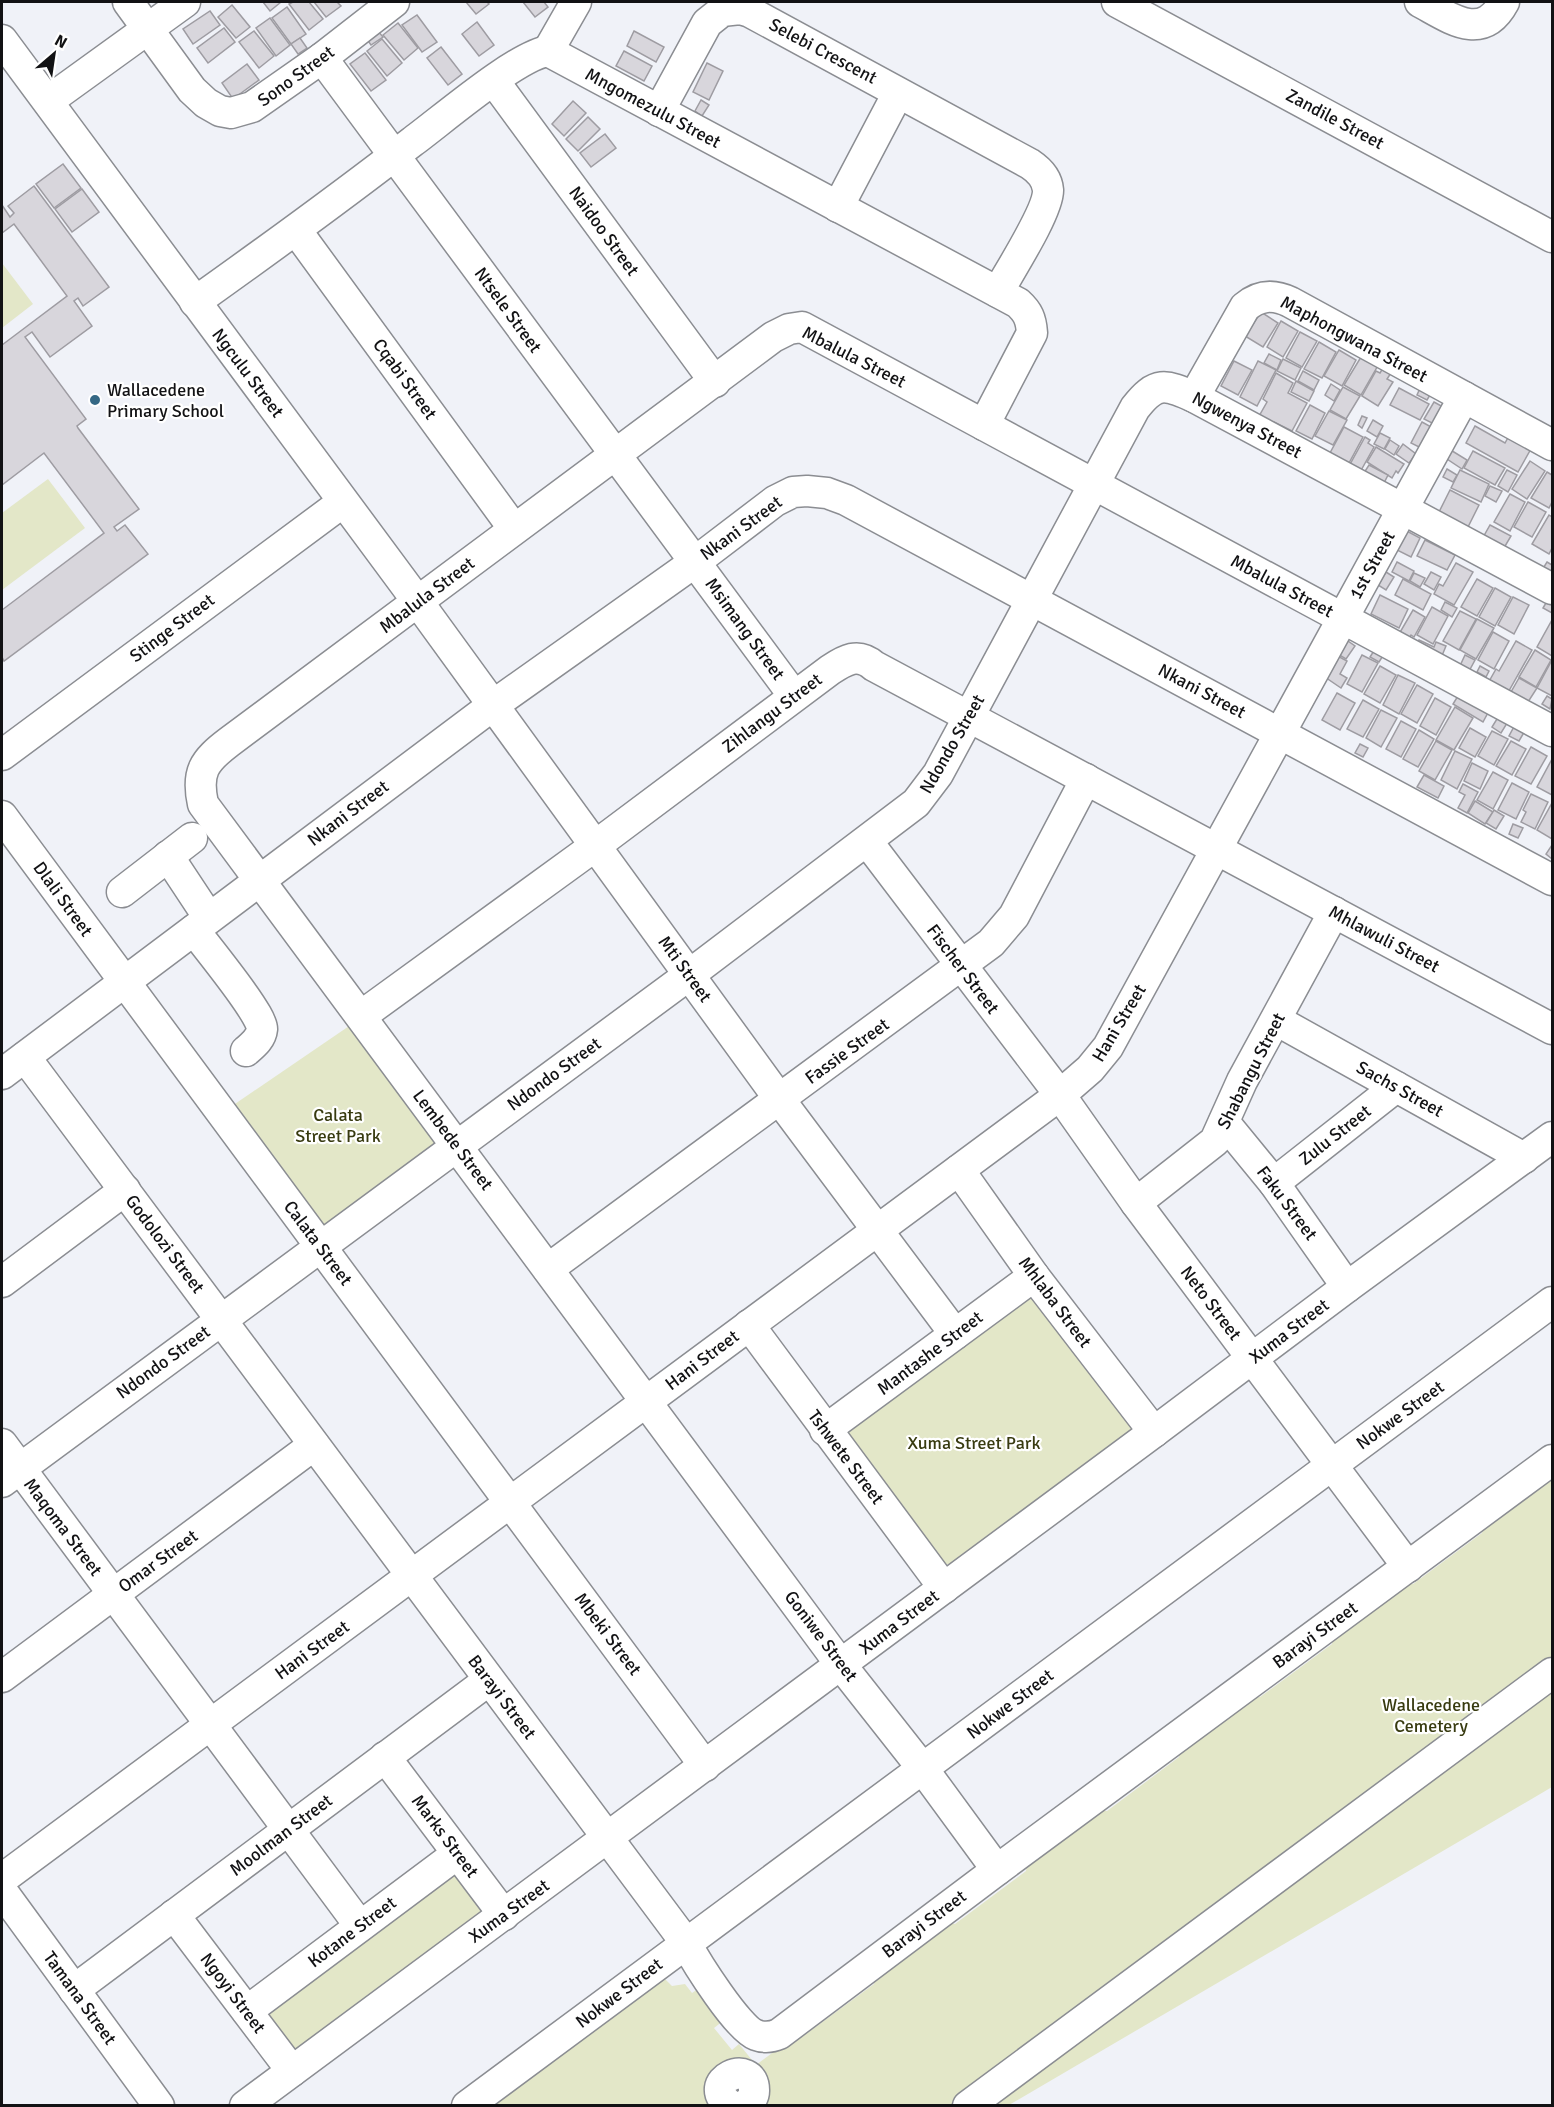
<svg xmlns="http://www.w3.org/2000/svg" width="1554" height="2107" font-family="Signika,sans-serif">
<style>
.green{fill:#e3e7c8}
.building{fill:#d8d6dc;stroke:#9e9ca2;stroke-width:1.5}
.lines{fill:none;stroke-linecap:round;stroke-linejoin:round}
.minor-casing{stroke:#8b8d92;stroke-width:33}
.minor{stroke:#fff;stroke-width:30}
.poi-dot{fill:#356885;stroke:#fff;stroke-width:2}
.labels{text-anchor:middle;stroke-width:4.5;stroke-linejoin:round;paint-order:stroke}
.street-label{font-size:18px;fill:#121214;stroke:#fff}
.poi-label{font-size:18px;fill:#121214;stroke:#fff;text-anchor:start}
.park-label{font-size:18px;fill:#383b10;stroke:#fff}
</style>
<rect width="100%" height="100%" fill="#f0f2f8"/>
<g class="green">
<polygon points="2,263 33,304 2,328"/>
<polygon points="48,479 85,528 2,590 2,513"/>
<polygon points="355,1022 436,1144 334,1225 323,1226 229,1108"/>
<polygon points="1028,1298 1034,1298 1133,1427 1133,1432 954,1566 939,1562 845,1431"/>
<polygon points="1552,1474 1552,1787 1009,2105 485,2106 498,2096 505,2097 577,2044 578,2037 650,1983 658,1984 665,1979 672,1986 685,1984 692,1993 698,1989 723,2021 714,2028 732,2050 739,2044 756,2065 795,2036 802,2037 874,1984 875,1976 947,1922 955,1924 1026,1871 1027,1864 1099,1810 1107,1811 1179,1757 1180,1750 1253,1696 1260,1697 1332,1644 1333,1637 1403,1582 1413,1584 1482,1533 1484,1525"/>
<polygon points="451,1875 458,1876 482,1907 482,1914 292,2053 265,2013"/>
</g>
<g class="building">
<polygon points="263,2 281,2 270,11"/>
<polygon points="293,2 309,2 323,19 309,30 289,4"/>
<polygon points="314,2 337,2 341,6 326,17"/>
<polygon points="466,2 487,2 489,4 476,14"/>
<polygon points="523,2 544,2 548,7 535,17"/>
<polygon points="232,5 250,27 236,38 218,17"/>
<polygon points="287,7 306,34 291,44 272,18"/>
<polygon points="210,11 220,25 193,44 183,29"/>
<polygon points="417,15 437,42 422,52 402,25"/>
<polygon points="270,18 290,45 276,56 256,28"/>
<polygon points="477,22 494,45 479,56 462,34"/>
<polygon points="398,23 418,48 404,60 383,35"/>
<polygon points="224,28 235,42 208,63 197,48"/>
<polygon points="377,30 383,37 371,45 366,38"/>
<polygon points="254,31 274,56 259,68 239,42"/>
<polygon points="634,31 664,47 656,62 627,46"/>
<polygon points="300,38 307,48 298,54 291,44"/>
<polygon points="382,39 402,63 387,76 367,51"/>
<polygon points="441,47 462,74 448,85 427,58"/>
<polygon points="624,51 652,66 644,81 616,66"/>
<polygon points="365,53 386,80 371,91 350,64"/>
<polygon points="707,63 723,71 709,100 693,92"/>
<polygon points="247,64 259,80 233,99 222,83"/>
<polygon points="701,100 709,105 702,116 695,111"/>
<polygon points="573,101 586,113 564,136 552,124"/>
<polygon points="588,117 600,129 578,151 566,139"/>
<polygon points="605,134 616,148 591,167 580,153"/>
<polygon points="63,164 81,188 54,208 36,184"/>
<polygon points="34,186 109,287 83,306 78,298 74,301 92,326 50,357 32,332 25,337 86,419 77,426 78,428 139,509 114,527 117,531 125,525 148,554 4,661 2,657 2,610 104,533 44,453 2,485 2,345 67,296 14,224 2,233 2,205 10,217 14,213 8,206"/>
<polygon points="82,189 99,212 72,232 55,209"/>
<polygon points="1261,312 1278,323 1263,347 1245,336"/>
<polygon points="1281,321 1298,331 1283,357 1267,347"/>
<polygon points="1300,332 1317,341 1302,367 1286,358"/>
<polygon points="1319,342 1336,352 1322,378 1304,369"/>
<polygon points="1339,350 1356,360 1342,386 1324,376"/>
<polygon points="1364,352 1380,362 1361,395 1344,385"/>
<polygon points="1269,354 1281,360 1277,370 1264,363"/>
<polygon points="1283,359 1301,368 1295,380 1277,371"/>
<polygon points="1234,361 1252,370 1238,395 1221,386"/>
<polygon points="1258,361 1276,370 1257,406 1240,397"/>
<polygon points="1383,368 1391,373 1387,379 1393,382 1378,406 1362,396 1376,371 1380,373"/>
<polygon points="1303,371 1319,380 1314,390 1298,381"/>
<polygon points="1276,373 1293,383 1288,393 1307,403 1292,431 1274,422 1272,426 1258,418 1267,402 1263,399"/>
<polygon points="1296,381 1314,391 1309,401 1291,392"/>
<polygon points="1331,384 1340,390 1334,401 1325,395"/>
<polygon points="1422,384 1433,390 1427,400 1417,395"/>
<polygon points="1343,387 1360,396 1346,419 1330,410"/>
<polygon points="1399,388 1429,404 1420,420 1390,405"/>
<polygon points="1434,402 1445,408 1436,425 1424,419"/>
<polygon points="1310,405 1325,413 1312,439 1296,431"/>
<polygon points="1329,411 1347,420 1333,445 1315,436"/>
<polygon points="1362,416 1367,418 1362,428 1358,425"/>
<polygon points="1373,420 1383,426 1377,437 1367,431"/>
<polygon points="1422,422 1433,428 1423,449 1411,443"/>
<polygon points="1475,426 1505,443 1510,434 1532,447 1518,472 1466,443"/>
<polygon points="1344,427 1363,437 1349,463 1330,453"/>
<polygon points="1380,433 1390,438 1384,449 1374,444"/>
<polygon points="1365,437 1370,440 1368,443 1374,447 1359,474 1348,468"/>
<polygon points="1390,440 1399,446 1394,455 1385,449"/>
<polygon points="1403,444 1416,454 1409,463 1396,454"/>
<polygon points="1376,447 1404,464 1398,473 1396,471 1392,478 1367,462"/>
<polygon points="1449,449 1467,460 1462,469 1444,457"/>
<polygon points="1473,451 1505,468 1495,485 1464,468"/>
<polygon points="1530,461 1545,471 1527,499 1512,489"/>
<polygon points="1369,465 1388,475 1382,487 1362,476"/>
<polygon points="1447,469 1457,475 1453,482 1443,477"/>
<polygon points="1460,470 1489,484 1481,502 1451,488"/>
<polygon points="1507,470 1517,475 1508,492 1498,486"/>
<polygon points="1547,472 1552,475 1552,502 1549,508 1531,498"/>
<polygon points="1490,486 1502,491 1496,502 1485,496"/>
<polygon points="1450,490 1479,505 1466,531 1437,516"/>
<polygon points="1510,494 1525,502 1510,531 1494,522"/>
<polygon points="1528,502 1546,512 1532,537 1514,527"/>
<polygon points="1549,515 1552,517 1552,548 1549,554 1532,544"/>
<polygon points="1490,525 1511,536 1501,553 1481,541"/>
<polygon points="1403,529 1420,538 1411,557 1393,548"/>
<polygon points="1425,540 1455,555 1447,570 1417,556"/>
<polygon points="1397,562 1414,571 1409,581 1392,572"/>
<polygon points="1547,562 1552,565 1552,576 1542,570"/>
<polygon points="1456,563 1473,572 1454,605 1434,594 1439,584 1443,586"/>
<polygon points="1386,572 1394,577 1386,590 1378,585"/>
<polygon points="1431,572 1441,577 1434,590 1424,584"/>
<polygon points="1414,573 1425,578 1420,587 1410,581"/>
<polygon points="1403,579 1431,594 1423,610 1395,595"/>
<polygon points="1477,579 1493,588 1477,616 1461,607"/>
<polygon points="1495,588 1511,597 1495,626 1479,617"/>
<polygon points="1380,595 1408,609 1399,628 1371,614"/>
<polygon points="1550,596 1552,597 1552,613 1543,608"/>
<polygon points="1513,597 1529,605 1514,634 1498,625"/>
<polygon points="1445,602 1457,608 1452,617 1441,610"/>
<polygon points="1432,607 1448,616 1433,644 1417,635"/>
<polygon points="1413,610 1425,617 1414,637 1411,635 1409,639 1399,634"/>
<polygon points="1460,611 1476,619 1459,650 1443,641"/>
<polygon points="1477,619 1494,628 1476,659 1460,650"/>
<polygon points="1552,620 1552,656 1537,647"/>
<polygon points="1493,632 1509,641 1494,669 1478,660"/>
<polygon points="1345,639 1355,646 1346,659 1336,653"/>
<polygon points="1419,640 1434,647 1436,642 1446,646 1441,658 1416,648"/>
<polygon points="1516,641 1532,650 1506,696 1487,685 1496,669 1499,671"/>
<polygon points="1377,646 1386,651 1379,662 1370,657"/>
<polygon points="1535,650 1551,660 1536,687 1519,677"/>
<polygon points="1334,654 1347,661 1340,674 1347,678 1341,688 1322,675"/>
<polygon points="1362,655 1378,663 1362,692 1347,684"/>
<polygon points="1465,655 1475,660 1468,673 1459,668"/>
<polygon points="1552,660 1552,696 1537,688"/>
<polygon points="1380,666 1396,675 1380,703 1364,694"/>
<polygon points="1480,666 1489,671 1486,677 1477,672"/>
<polygon points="1398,675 1415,683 1399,714 1383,705"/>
<polygon points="1519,678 1537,688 1528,702 1511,692"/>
<polygon points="1417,685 1433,694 1417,723 1401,714"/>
<polygon points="1461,691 1490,709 1483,722 1453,704"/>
<polygon points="1337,693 1355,703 1340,730 1322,720"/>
<polygon points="1547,696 1552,699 1550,709 1542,704"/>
<polygon points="1435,698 1451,707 1436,735 1420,726"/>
<polygon points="1363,700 1379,709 1363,737 1347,729"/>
<polygon points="1455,707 1473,718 1454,750 1436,740"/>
<polygon points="1381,710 1397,718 1381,747 1366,738"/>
<polygon points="1500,714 1509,720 1501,733 1492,727"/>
<polygon points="1401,721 1416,729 1401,757 1386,749"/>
<polygon points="1516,723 1526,729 1519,741 1509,736"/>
<polygon points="1470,728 1486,737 1475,757 1459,748"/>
<polygon points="1419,730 1434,739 1418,767 1403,759"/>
<polygon points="1492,731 1508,739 1494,765 1478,756"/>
<polygon points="1436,741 1452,750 1435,780 1419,771"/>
<polygon points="1511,741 1526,749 1512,775 1496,766"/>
<polygon points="1360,744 1368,748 1363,757 1355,753"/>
<polygon points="1531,747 1547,756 1531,784 1515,776"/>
<polygon points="1455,751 1472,759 1457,789 1441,780"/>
<polygon points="1552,759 1552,795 1537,787"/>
<polygon points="1472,763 1488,771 1480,789 1464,781"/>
<polygon points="1493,772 1508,780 1493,809 1477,800"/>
<polygon points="1424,775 1444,786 1438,798 1417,787"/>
<polygon points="1512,783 1529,792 1516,819 1498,810"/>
<polygon points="1463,784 1478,792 1467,813 1458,808 1465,795 1459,792"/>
<polygon points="1531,794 1548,802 1535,829 1521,822 1526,812 1523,810"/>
<polygon points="1475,801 1493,812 1485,824 1468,813"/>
<polygon points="1552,803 1552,839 1537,830"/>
<polygon points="1494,810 1504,816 1496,829 1486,823"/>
<polygon points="1513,824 1523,828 1518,838 1509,834"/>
<polygon points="1552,845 1552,859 1546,854"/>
</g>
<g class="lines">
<g class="minor-casing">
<g id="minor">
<polyline points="128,2 192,90 206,103 220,111 231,113 252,107 322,58 394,2"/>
<polyline points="1117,2 1552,237"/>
<path d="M1420,2C1450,18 1482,43 1504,2"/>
<polyline points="2,40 418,602 780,1100 955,1334"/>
<polyline points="548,51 576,2"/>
<polyline points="322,58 794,696"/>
<polyline points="494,81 715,382"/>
<polyline points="48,101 185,2"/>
<path d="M659,111L707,23L722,11L740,9L750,12L1030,164C1039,170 1047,178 1048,190C1049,210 1009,272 998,292"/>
<polyline points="838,207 898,93"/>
<polyline points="296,230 514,529"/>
<path d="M195,302C268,250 341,197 412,142C442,120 516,56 548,51L1018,303C1028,312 1031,319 1032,333L984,425"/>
<path d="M1194,397L1245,307C1259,295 1273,294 1290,302L1552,445"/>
<polyline points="2,755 343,502"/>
<polyline points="2,816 705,1766"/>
<polyline points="867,841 1060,1095 1136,1203 1408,1567"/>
<polyline points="168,856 209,918"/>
<polyline points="122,892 192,838"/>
<path d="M194,930C205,945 263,1015 262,1029C261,1039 253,1045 246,1051"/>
<path d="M361,1016L595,846L830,670C845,660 858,652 874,666L1552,1029"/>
<polyline points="1276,1020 1524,1158"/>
<path d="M25,1057L686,1943C696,1962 738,2029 756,2035C764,2038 772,2037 779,2034L997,1870L1552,1460"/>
<polyline points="2,1074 492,706 695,562 775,501 793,492 807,491 827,493 846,500 1552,880"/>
<polyline points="1224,1122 1274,1183 1347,1287"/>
<polyline points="959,1170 1034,1276 1154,1432"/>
<polyline points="1274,1183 1396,1087"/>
<polyline points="1136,1203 1215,1141 1242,1081 1334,912"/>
<polyline points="548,1269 991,943 1014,916 1086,779"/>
<polyline points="2,1282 125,1190"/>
<polyline points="749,1325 944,1588"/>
<polyline points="825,1430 1034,1276"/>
<polyline points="2,1444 360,1926"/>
<path d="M2,1482L689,975L916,803L938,774L1135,408C1156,381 1165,384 1194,397L1552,589"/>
<polyline points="2,1677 314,1445"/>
<polyline points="385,1757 504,1915"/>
<path d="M997,1870L923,1769L841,1665L203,804C196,772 204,761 229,742L773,337L789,329L802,327L1552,731"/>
<polyline points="2,1879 1060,1095 1090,1069 1108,1047 1464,397"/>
<polyline points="2,1891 159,2106"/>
<polyline points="174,1915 292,2071"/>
<polyline points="74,1990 489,1680"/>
<polyline points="247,2011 457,1854"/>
<polyline points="245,2106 1154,1432 1347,1287 1552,1137"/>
<polyline points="467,2106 1552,1302"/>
<path d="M731,2106C696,2081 755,2056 754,2091C754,2098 749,2103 743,2106"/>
<polyline points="968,2106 1552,1673"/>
</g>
</g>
<use href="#minor" class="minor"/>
</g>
<circle class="poi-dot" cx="95" cy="400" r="6"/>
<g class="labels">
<g class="street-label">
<text transform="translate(823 51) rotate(28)" y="6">Selebi Crescent</text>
<text transform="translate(296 76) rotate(-36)" y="6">Sono Street</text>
<text transform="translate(653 108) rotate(28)" y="6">Mngomezulu Street</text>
<text transform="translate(1335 119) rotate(28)" y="6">Zandile Street</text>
<text transform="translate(604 231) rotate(54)" y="6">Naidoo Street</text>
<text transform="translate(508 310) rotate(54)" y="6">Ntsele Street</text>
<text transform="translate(1354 339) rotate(28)" y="6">Maphongwana Street</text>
<text transform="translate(854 357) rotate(27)" y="6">Mbalula Street</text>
<text transform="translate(248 373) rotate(53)" y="6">Ngculu Street</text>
<text transform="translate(405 379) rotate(54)" y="6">Cqabi Street</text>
<text transform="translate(1247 425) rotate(28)" y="6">Ngwenya Street</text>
<text transform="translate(741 528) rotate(-36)" y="6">Nkani Street</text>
<text transform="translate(1372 565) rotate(-61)" y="6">1st Street</text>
<text transform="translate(1282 586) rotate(28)" y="6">Mbalula Street</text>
<text transform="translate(427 595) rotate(-37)" y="6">Mbalula Street</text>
<text transform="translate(172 628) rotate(-37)" y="6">Stinge Street</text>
<text transform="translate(745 629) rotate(54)" y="6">Msimang Street</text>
<text transform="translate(1202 691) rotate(28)" y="6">Nkani Street</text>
<text transform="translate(772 713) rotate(-37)" y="6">Zihlangu Street</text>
<text transform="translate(952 744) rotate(-60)" y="6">Ndondo Street</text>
<text transform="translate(348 813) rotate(-37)" y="6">Nkani Street</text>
<text transform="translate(63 899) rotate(54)" y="6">Dlali Street</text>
<text transform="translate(1384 939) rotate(28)" y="6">Mhlawuli Street</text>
<text transform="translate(685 969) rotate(54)" y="6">Mti Street</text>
<text transform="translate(963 969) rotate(53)" y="6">Fischer Street</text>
<text transform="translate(1119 1023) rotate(-59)" y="6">Hani Street</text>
<text transform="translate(847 1051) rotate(-36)" y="6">Fassie Street</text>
<text transform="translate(1251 1071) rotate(-63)" y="6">Shabangu Street</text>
<text transform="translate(554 1074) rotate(-36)" y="6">Ndondo Street</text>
<text transform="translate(1400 1089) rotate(29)" y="6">Sachs Street</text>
<text transform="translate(1335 1135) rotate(-38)" y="6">Zulu Street</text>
<text transform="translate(453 1140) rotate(53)" y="6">Lembede Street</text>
<text transform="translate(1287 1203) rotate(53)" y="6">Faku Street</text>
<text transform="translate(318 1243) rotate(53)" y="6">Calata Street</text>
<text transform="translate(165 1244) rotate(53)" y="6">Godolozi Street</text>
<text transform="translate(1055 1302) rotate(53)" y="6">Mhlaba Street</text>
<text transform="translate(1211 1303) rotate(53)" y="6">Neto Street</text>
<text transform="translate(1289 1331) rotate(-37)" y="6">Xuma Street</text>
<text transform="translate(930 1353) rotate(-37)" y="6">Mantashe Street</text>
<text transform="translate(702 1360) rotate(-37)" y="6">Hani Street</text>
<text transform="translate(163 1362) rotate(-36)" y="6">Ndondo Street</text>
<text transform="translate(1400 1415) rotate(-36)" y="6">Nokwe Street</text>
<text transform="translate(846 1457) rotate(53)" y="6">Tshwete Street</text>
<text transform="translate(63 1527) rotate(53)" y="6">Maqoma Street</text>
<text transform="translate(158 1561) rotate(-36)" y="6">Omar Street</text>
<text transform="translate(899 1622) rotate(-37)" y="6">Xuma Street</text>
<text transform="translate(608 1634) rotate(53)" y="6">Mbeki Street</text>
<text transform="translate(1315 1635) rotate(-36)" y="6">Barayi Street</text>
<text transform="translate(821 1636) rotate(53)" y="6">Goniwe Street</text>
<text transform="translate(312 1650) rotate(-36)" y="6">Hani Street</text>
<text transform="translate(502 1697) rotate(53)" y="6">Barayi Street</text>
<text transform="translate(1010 1704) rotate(-37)" y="6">Nokwe Street</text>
<text transform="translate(281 1835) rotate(-37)" y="6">Moolman Street</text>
<text transform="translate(445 1836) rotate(53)" y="6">Marks Street</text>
<text transform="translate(509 1911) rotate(-36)" y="6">Xuma Street</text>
<text transform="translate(924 1924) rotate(-37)" y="6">Barayi Street</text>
<text transform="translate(352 1932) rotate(-37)" y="6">Kotane Street</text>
<text transform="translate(233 1993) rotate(53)" y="6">Ngoyi Street</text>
<text transform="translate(619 1993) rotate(-37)" y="6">Nokwe Street</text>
<text transform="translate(80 1998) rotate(54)" y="6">Tamana Street</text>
</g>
<g class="poi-label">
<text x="107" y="396">Wallacedene<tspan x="107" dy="21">Primary School</tspan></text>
</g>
<g class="park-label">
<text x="338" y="1121">Calata<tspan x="338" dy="21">Street Park</tspan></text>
<text x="974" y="1449">Xuma Street Park</text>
<text x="1431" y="1711">Wallacedene<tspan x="1431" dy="21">Cemetery</tspan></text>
</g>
</g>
<rect width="1554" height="2107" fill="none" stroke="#121214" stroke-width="6"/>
<g transform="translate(54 54) rotate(29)" stroke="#ffffff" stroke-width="4.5" paint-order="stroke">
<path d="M0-4.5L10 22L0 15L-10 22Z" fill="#121214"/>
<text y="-9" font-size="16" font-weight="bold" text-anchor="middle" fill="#121214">N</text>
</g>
</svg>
